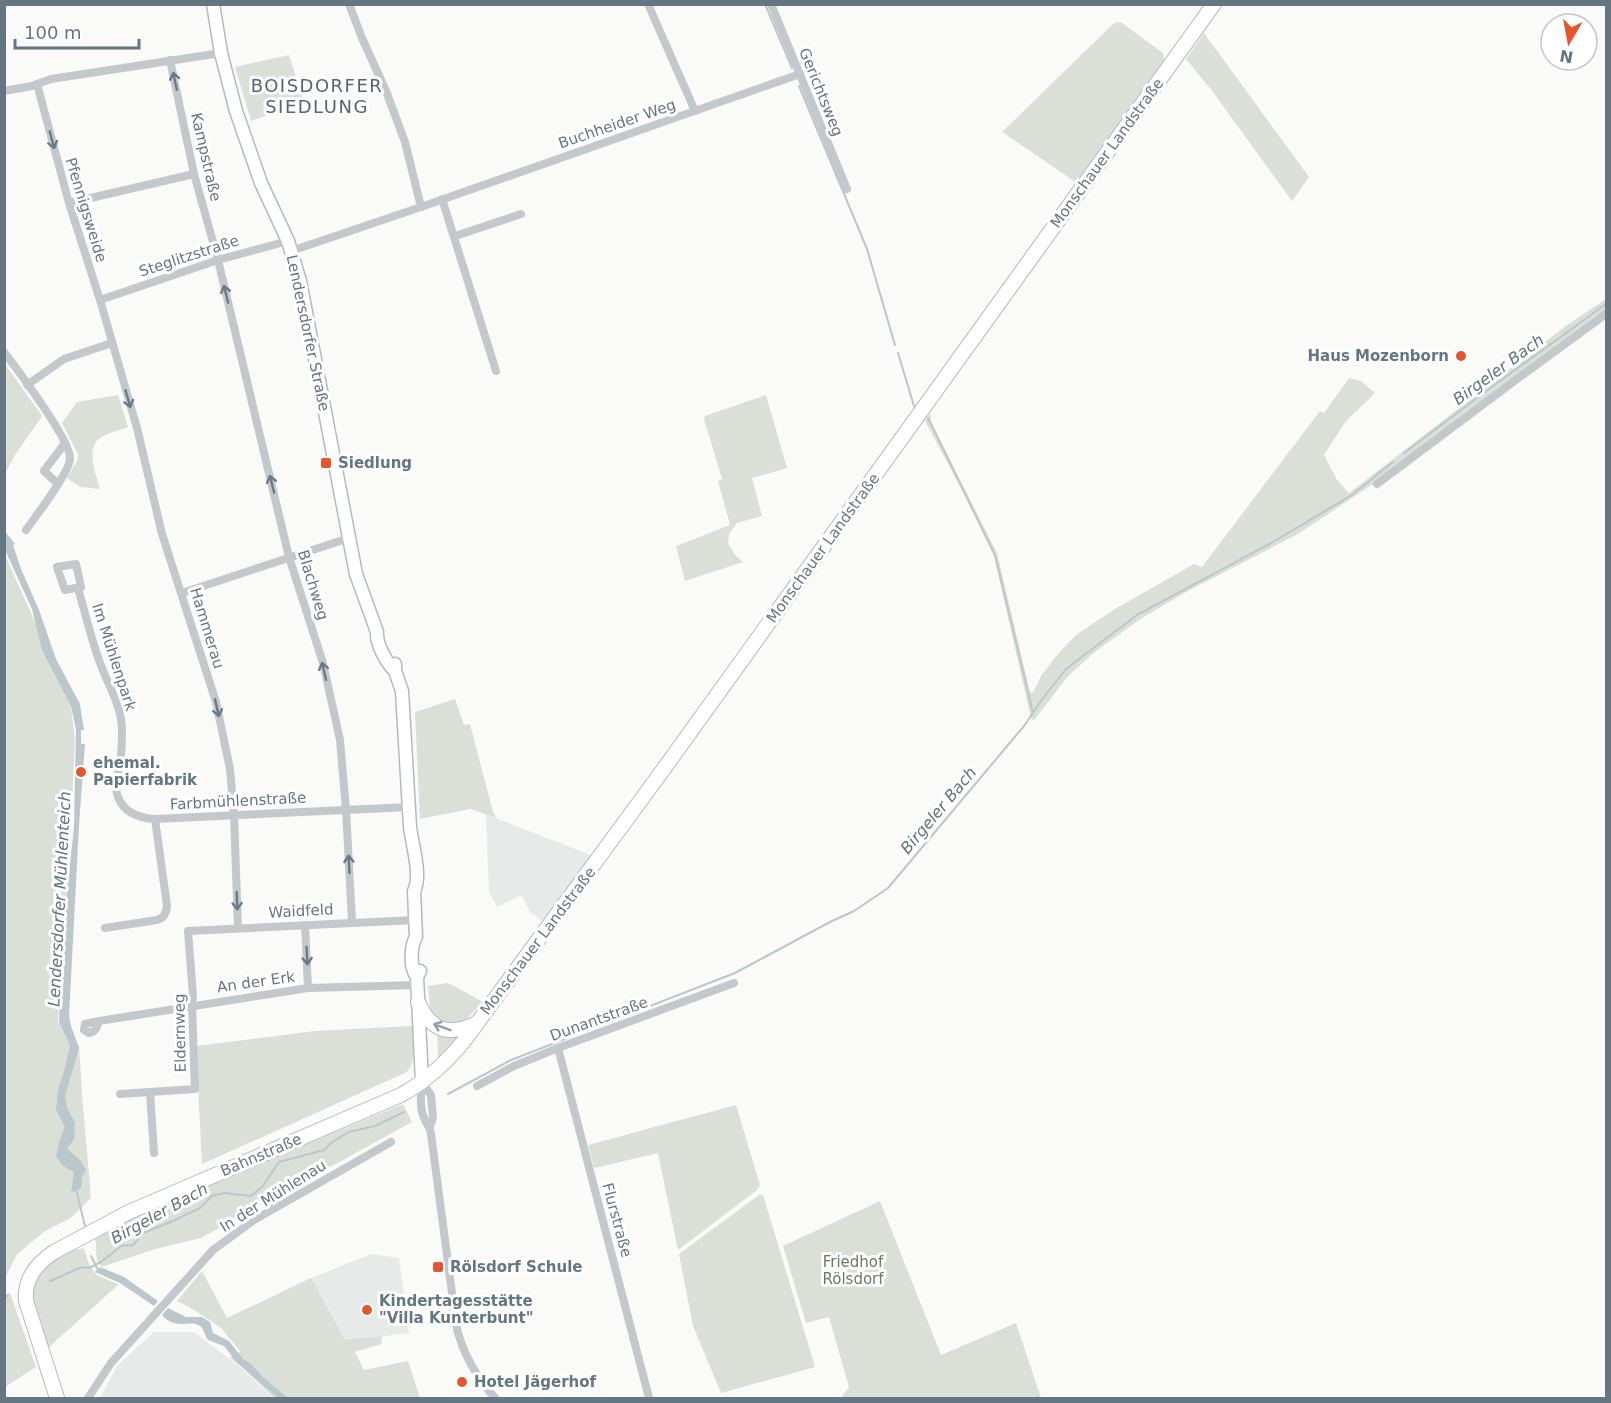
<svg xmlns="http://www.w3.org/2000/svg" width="1611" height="1403" font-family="'DejaVu Sans',sans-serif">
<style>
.built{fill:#e8e9e9}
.green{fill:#dadfd7}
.water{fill:#bbc7cb}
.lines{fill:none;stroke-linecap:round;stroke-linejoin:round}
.stream{stroke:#bbc7cb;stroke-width:2}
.secondary-casing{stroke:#b3babf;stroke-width:15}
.primary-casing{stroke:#b5babe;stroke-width:16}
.street{stroke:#c3c8cc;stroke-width:8}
.secondary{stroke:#fff;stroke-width:12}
.primary{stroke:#fff;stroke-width:14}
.oneway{stroke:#6a7a87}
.oneway2{stroke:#939fa8}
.poi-dot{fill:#e4572e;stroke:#fff;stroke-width:2}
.labels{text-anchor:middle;stroke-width:6;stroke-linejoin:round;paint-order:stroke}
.street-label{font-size:15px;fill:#657683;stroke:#fff}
.poi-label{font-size:15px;font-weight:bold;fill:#657683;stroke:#fff;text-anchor:start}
.park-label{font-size:15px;fill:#687a64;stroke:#fff}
.water-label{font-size:16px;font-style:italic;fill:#60757c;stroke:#fff}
.quarter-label{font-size:18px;letter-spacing:1.5px;fill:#57646e;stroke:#fff}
</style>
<rect width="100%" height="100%" fill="#fafaf8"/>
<g class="built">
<polygon points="486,814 593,856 544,922 530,912 522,895 497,907 489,892"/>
<polygon points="371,1254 399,1258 409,1333 345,1341 311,1278"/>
<polygon points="154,1332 194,1332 239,1366 273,1398 100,1398 117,1366"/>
</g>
<g class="green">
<polygon points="1117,22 1122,23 1163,53 1165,64 1077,183 1002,132 1112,25"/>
<polygon points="1204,33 1309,177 1292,201 1213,92 1186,59"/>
<polygon points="289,55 304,102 251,121 235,67"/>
<polygon points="1606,299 1606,310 1376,482 1298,534 1186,592 1139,620 1096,651 1068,676 1035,719 1033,721 1031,718 994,556 962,490 925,421 930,413 931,422 997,553 1030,692 1033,693 1041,676 1057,655 1076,635 1115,609 1194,564 1202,567 1320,411 1324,413 1349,378 1361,381 1375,393 1346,421 1324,455 1337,480 1349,493 1567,325"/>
<polygon points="5,364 42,416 15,455 5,474"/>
<path d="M118,395L128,427C119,430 108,433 100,438C85,448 96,474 100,489L80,487L67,478L78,459V454L62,423L77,402Z"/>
<polygon points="766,395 787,468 752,478 762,516 737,523 729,534 728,543 735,555 743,562 685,581 676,546 730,525 718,481 722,479 704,419 705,416"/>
<polygon points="4,553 70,700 75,740 71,823 63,825 68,879 61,940 58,1022 79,1045 82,1095 91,1198 71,1218 45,1231 17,1254 5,1278"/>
<polygon points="455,699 464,725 470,724 493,812 497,818 470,809 420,819 415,712"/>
<path d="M448,983L483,1002C465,1020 466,1025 440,1023L430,1010L428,986Z"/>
<path d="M412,1026C412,1041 418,1064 405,1073L202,1164L196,1046L315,1031Z"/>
<polygon points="437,1031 463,1032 438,1058"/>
<path d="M403,1104L412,1122L201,1238L155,1249L102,1267C93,1258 98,1249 95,1238L131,1218Z"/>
<polygon points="736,1105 760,1185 757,1190 678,1250 658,1153 594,1168 588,1145"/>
<polygon points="759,1195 763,1195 815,1367 721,1393 693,1326 679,1254"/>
<polygon points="880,1201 941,1355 1016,1323 1041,1398 841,1398 849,1387 829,1317 806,1323 783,1246"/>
<path d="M84,1248C92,1276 93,1274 119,1284L48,1348C44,1336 33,1311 32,1299C32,1294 33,1290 35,1285C43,1262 62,1253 84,1248Z"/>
<polygon points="202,1271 227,1318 311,1278 345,1340 382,1336 381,1344 355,1352 364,1370 408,1361 420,1398 274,1398 240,1365 230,1358 240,1351 221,1328 196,1311 177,1301"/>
<polygon points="10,1293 36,1367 5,1387 5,1294"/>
</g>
<g class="water">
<polygon points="4,530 15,544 13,545 21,569 39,610 56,659 80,704 84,730 81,730 81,744 85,744 79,826 69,1016 71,1026 79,1048 65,1096 67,1108 75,1123 74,1139 67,1149 81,1161 86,1170 82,1177 81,1188 71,1193 74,1172 63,1166 56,1156 59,1142 65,1127 56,1110 58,1090 65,1068 70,1045 59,1022 62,940 74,827 76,730 71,706 42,650 32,609 5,550"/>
<polygon points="100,1267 124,1277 158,1301 154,1306 120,1283 95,1272"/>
<path d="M168,1308L186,1317H202L210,1322L213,1333L229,1341L243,1359L251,1364L263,1377L288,1398H278L237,1363L224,1346L208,1340C205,1336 204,1329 200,1326C191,1319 175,1331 162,1315Z"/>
</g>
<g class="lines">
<g class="stream">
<polyline points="765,4 792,68"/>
<polyline points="799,86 867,249 895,345"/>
<polyline points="898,353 914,406"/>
<polyline points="928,418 995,555 1033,713"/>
<polyline points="1404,453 1493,386 1606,304"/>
<polyline points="448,1094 511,1060 735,973 830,922 854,911 888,888 1024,726 1043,698 1066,669 1137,615 1273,542 1352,495 1393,462"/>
<polyline points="76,1189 86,1230"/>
<polyline points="91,1256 98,1270"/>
<polyline points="50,1281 82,1267 89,1268 101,1262 121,1246 133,1245 143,1233 173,1221 200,1208 212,1196 224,1193 251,1196 262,1187 279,1162 324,1150 332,1142 349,1132 375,1126 404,1112"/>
<polyline points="4,1296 7,1296"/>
</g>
<g class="secondary-casing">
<g id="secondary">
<path d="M213,4L221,53L236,111L261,183L288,241L300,281L356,574L377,632C376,644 386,662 395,671"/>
<path d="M395,664V671L402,691L410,827C412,845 422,875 414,891L416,937C410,947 410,968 417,977"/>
<polyline points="420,971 417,977 422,1083"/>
</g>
</g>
<g class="primary-casing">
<g id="primary">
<path d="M418,1002C431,1031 448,1037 477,1023"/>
<path d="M57,1398L26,1301C24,1279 36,1264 54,1252L129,1212L401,1095C426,1081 446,1063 464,1041L663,770L1214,4"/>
</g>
</g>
<g class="street">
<polyline points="349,4 362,38 386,91 405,142 421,207"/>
<polyline points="648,4 695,111"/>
<polyline points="771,4 847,189"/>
<polyline points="170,60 194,174 218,260 289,557 323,663 340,740 346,809 352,922"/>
<polyline points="37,84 69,203 100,300 137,428 162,534 216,702 230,769 234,815 238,928"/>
<polyline points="4,91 32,86 51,79 221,53"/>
<polyline points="442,199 496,371"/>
<polyline points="69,203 194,174"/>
<polyline points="455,236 521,214"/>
<polyline points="291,251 421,207 800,74"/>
<polyline points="100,300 218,260 288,241"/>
<path d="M4,352C17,369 72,442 70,459C69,473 36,516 26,530"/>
<polyline points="27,385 64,359 112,343"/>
<polyline points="58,484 44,471 65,443"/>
<polyline points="1377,484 1513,382 1606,314"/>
<polygon points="76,564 81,587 65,590 57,567"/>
<path d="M78,588C85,613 91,638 100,663C107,682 118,700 121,719C123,731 122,744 121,756C120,769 113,785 118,797C124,813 139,818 155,819L410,807"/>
<polyline points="182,593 349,538"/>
<polyline points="305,925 308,988"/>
<path d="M105,928L157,920C164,918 166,914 167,906L155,819"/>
<path d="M99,1021C97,1027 96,1032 89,1033L84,1030L85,1024L99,1021L308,988L417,985"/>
<polyline points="558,1048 649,1398"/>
<path d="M422,1083C421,1095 419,1109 425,1120C428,1126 430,1127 431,1134L454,1308C455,1317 456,1327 459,1336C466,1359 479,1380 495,1398"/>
<polyline points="422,1083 431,1095 433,1118 430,1126"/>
<polyline points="477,1086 514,1066 558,1048 734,983"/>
<polyline points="150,1092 154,1153"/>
<polyline points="120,1094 195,1089 192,1005 193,996 188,931 415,920"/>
<polyline points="88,1398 111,1363 213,1250 254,1220 391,1142"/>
</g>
<use href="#secondary" class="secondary"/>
<use href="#primary" class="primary"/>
</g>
<defs><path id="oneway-shaft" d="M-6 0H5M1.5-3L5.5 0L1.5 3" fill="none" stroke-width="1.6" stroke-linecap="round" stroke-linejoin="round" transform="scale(1.5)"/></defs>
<g class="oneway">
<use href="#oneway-shaft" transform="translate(175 81) rotate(-102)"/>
<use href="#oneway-shaft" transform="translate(52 140) rotate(75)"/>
<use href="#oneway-shaft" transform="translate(226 294) rotate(-104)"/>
<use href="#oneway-shaft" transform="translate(128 399) rotate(74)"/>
<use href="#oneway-shaft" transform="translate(272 484) rotate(-104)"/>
<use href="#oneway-shaft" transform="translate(324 671) rotate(-103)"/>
<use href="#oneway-shaft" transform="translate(217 708) rotate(77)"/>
<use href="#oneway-shaft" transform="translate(349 864) rotate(-93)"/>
<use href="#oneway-shaft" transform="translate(237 901) rotate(88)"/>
<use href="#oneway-shaft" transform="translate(307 956) rotate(87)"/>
</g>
<use class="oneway2" href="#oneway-shaft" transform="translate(442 1027) rotate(-160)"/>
<g class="poi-dot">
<circle cx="1461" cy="356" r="6"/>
<rect x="320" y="457" width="12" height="12" rx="3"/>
<circle cx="81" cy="772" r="6"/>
<rect x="432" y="1261" width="12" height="12" rx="3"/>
<circle cx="367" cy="1310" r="6"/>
<circle cx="462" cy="1382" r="6"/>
</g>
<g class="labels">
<g class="street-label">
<text transform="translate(821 92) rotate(68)" y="5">Gerichtsweg</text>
<text transform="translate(617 124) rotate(-19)" y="5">Buchheider Weg</text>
<text transform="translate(1107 153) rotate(-54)" y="5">Monschauer Landstraße</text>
<text transform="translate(206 157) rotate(77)" y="5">Kampstraße</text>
<text transform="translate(86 210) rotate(73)" y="5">Pfennigsweide</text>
<text transform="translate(189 256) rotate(-18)" y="5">Steglitzstraße</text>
<text transform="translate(308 333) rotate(78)" y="5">Lendersdorfer Straße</text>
<text transform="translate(823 548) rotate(-54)" y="5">Monschauer Landstraße</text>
<text transform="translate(313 585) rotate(73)" y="5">Blachweg</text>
<text transform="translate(207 628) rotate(73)" y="5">Hammerau</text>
<text transform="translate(114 657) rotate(72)" y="5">Im Mühlenpark</text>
<text transform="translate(238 801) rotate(-3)" y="5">Farbmühlenstraße</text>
<text transform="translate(301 911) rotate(-3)" y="5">Waidfeld</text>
<text transform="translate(538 941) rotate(-53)" y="5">Monschauer Landstraße</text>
<text transform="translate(256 982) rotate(-8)" y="5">An der Erk</text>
<text transform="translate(599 1019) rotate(-20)" y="5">Dunantstraße</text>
<text transform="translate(180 1033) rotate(-91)" y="5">Eldernweg</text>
<text transform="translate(261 1155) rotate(-23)" y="5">Bahnstraße</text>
<text transform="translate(273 1196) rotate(-32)" y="5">In der Mühlenau</text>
<text transform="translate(617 1220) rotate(75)" y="5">Flurstraße</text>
</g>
<g class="poi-label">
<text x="1449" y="361" text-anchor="end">Haus Mozenborn</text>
<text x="338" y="468">Siedlung</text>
<text x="93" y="768">ehemal.<tspan x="93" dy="17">Papierfabrik</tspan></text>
<text x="450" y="1272">Rölsdorf Schule</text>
<text x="379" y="1306">Kindertagesstätte<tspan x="379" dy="17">"Villa Kunterbunt"</tspan></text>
<text x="474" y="1387">Hotel Jägerhof</text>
</g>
<g class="park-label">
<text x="853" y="1267">Friedhof<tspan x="853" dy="17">Rölsdorf</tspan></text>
</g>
<g class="water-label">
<text transform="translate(1498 369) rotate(-36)" y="6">Birgeler Bach</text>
<text transform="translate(938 810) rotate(-50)" y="6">Birgeler Bach</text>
<text transform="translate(59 899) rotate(-87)" y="6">Lendersdorfer Mühlenteich</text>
<text transform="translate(159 1213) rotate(-29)" y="6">Birgeler Bach</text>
</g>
<g class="quarter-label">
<text x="317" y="92">BOISDORFER<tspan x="317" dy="21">SIEDLUNG</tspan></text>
</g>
</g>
<rect width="1611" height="1403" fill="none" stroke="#657683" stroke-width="12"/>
<g transform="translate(1569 42) rotate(190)"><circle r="28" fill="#ffffff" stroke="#c1c8cd" stroke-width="1.5"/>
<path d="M0-4.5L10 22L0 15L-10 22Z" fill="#e4572e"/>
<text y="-9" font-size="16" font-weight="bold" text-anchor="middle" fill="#657683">N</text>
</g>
<path d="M15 39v9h124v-9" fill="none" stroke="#657683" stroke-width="3"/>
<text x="24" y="39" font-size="18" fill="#657683" stroke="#ffffff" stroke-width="4.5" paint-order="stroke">100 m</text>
</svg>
